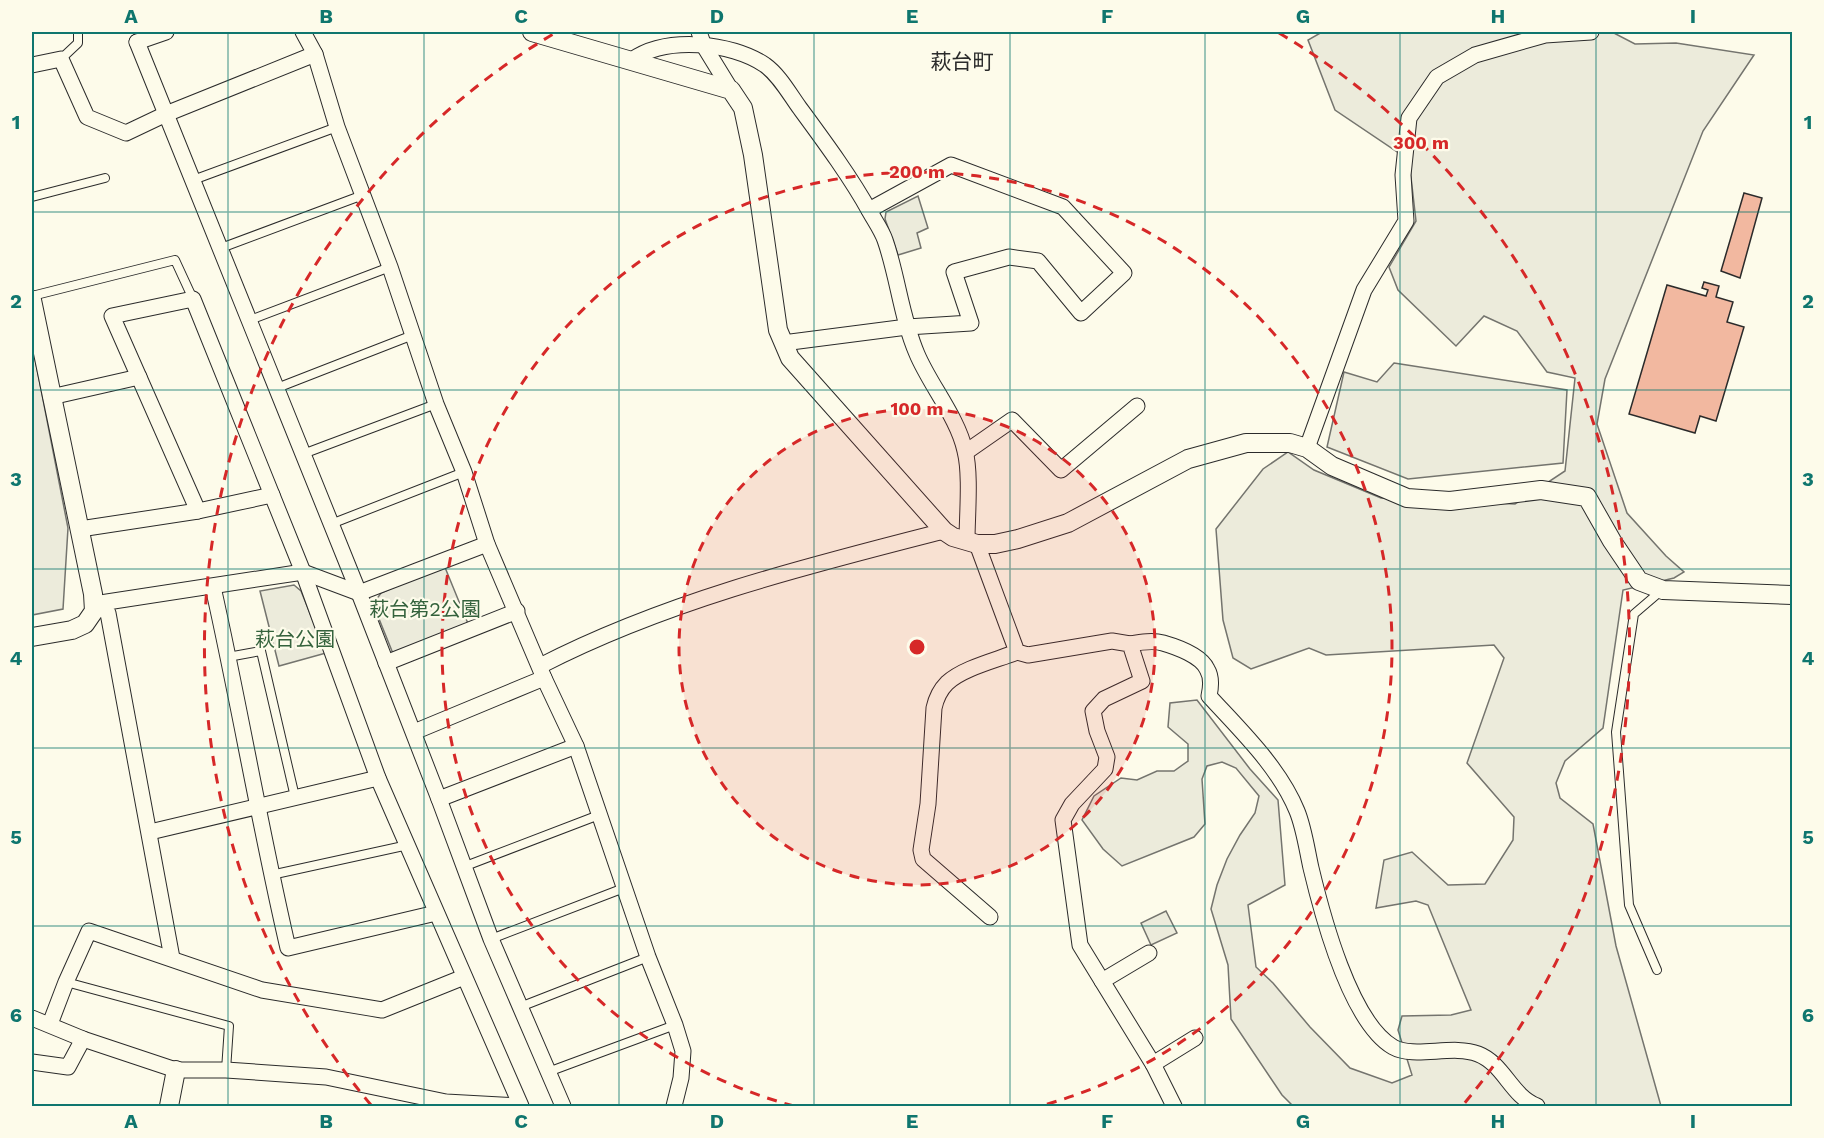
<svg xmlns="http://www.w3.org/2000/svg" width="1824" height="1138" font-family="'Work Sans','Noto Sans JP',sans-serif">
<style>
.green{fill:#ecebdb;stroke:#74746e;stroke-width:1.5}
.building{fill:#f2b8a0;stroke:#2b2b2b;stroke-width:1.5}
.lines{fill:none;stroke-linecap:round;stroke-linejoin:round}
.service-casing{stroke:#2b2b2b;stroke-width:10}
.minor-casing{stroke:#2b2b2b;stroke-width:17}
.tertiary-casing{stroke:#2b2b2b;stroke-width:20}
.service{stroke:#fdfbea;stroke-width:8}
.minor{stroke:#fdfbea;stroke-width:15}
.tertiary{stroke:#fdfbea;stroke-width:18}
.grid{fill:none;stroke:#0f766e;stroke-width:1.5;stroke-opacity:0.55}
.ring{fill:none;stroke:#d62828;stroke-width:3;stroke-dasharray:10 8}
.labels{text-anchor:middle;stroke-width:4.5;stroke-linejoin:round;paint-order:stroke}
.park-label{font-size:20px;fill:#34623c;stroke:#fdfbea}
.neighbourhood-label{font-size:21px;fill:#2b2b2b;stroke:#fdfbea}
.centre{fill:#d62828;stroke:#fdfbea;stroke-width:3}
.ring-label{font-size:18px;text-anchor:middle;font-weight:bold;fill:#d62828;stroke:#fdfbea;stroke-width:4.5;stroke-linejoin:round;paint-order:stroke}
.neatline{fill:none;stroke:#0f766e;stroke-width:2}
.grid-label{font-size:20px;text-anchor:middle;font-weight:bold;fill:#0f766e}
</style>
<rect width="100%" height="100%" fill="#fdfbea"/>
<g class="green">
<polygon points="1322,32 1612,32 1635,44 1676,43 1754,55 1703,131 1605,379 1597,424 1627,513 1666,556 1684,572 1674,578 1623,590 1603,728 1565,761 1556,783 1560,798 1593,824 1616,946 1661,1106 1293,1106 1282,1095 1231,1019 1228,965 1211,909 1217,885 1227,859 1240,835 1255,813 1259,796 1236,768 1222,762 1207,766 1202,779 1205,824 1194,837 1122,866 1103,849 1082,820 1094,796 1121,778 1137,780 1157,771 1174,771 1188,761 1188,744 1168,727 1170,703 1197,700 1250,769 1278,800 1285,885 1248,905 1256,967 1273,983 1310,1027 1350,1068 1392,1083 1412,1075 1398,1030 1402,1016 1451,1015 1471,1010 1428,905 1416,901 1376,908 1384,860 1412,852 1448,885 1485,884 1513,840 1514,817 1467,763 1504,658 1494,645 1326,655 1309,648 1251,669 1233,658 1223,620 1216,529 1263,469 1288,452 1314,470 1381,498 1515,504 1565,471 1575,378 1547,372 1517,331 1484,316 1456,346 1398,290 1389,267 1416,221 1409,160 1335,110 1308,40"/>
<polygon points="918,196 928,228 917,233 921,248 898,255 885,219 886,212"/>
<polygon points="32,343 68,528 63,609 32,615"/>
<polygon points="1394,363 1567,390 1563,463 1408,479 1327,447 1344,372 1377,382"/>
<polygon points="444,565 469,626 394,656 373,604 381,593"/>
<polygon points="294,585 301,591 326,653 279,666 260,591"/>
<polygon points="1166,911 1177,933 1151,945 1141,923"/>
</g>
<g class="building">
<polygon points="1744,193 1762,198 1740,278 1721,271"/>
<polygon points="1704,282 1719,286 1716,297 1733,302 1727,322 1744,327 1716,421 1700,416 1695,433 1629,414 1667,285 1706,296 1708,290 1702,288"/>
</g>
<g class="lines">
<g class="service-casing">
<g id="service">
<polyline points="61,59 78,43 78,32"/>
<polyline points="193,180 337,127"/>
<polyline points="32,197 105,178"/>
<polyline points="221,248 363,195"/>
<polyline points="32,296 175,260 193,299"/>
<polyline points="250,320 390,267"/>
<polyline points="277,388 413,335"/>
<polyline points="303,454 436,404"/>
<polyline points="331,524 464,472"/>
<polyline points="228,657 261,651 295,797"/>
<polyline points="463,867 599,815"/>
<polyline points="271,875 408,845"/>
<polyline points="491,939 624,888"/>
<polyline points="1657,970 1629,905 1616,732 1634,614 1662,590"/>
<polyline points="66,982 229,1026 226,1070"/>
<polyline points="520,1007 648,957"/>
<polyline points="548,1072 675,1025"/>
</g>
</g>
<g class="minor-casing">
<g id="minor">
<polyline points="303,32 315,54 337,127 390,267 436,404 464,472 487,544 544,678 576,746 648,957 675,1025 683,1051 681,1078 674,1106"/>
<polyline points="699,32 704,46 731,90"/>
<polyline points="137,42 359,593 439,799 491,939 563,1106"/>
<polyline points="137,42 166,32"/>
<path d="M632,60C666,36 731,42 765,65C779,75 789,93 799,107C824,141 850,176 870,212C875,221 882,231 885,240C898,277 901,317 917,354C930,385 958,418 965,451C971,474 967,516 967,541"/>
<polyline points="32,65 61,59 87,117 126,133 166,114 315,54"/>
<polyline points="783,343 907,327 971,323 954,272 1009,257 1038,261 1081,313 1124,273 1063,207 951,165 869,210"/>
<polyline points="51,397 139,377"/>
<polyline points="1307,448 1364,290 1406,221 1403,175 1409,118 1437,77 1475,55 1545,35 1591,32"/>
<polyline points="966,452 1012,420 1061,470 1137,406"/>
<polyline points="198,511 112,316 193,299 303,572 378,778 521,1106"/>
<polyline points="80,529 198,511 272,495"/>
<polyline points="977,544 1017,652 1028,655 1112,641 1130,644 1142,681 1104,699 1093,711 1097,731 1107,757 1105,769 1072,804 1063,820 1080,945 1153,1064 1174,1106"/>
<path d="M213,587C240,707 260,828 288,948L436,913"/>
<path d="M1130,644C1141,642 1153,640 1163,643C1177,647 1201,656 1207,669C1212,677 1211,687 1209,696C1241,731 1279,767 1297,811C1304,828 1307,850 1311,868C1322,914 1350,1022 1393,1047C1414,1059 1453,1044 1478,1054C1504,1064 1511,1096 1537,1106"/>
<polyline points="386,663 517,611"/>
<path d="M540,666C666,601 807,566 944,531"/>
<polyline points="414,732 544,678"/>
<polyline points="439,799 576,746"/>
<polyline points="150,832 378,778"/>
<path d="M990,917L923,859L921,850L928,804L934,708C936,699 940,690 947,683C963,668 997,660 1017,652"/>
<polyline points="172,958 108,613 94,604 303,572 359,593 487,544"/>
<polyline points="1102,981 1149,953"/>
<polyline points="32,1018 83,1039 176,1070 226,1070 326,1077 446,1102 518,1106"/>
<polyline points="50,1024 66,982 89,931 262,990 382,1010 464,977"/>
<polyline points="32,1062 68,1067 83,1039"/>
<polyline points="1153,1064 1195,1038"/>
</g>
</g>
<g class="tertiary-casing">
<g id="tertiary">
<polyline points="532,32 731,90 743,108 753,155 778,330 790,358 944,531 953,537 977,544 995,544 1018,539 1068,523 1188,459 1246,443 1290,443 1307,448 1332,466 1407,498 1450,501 1541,490 1587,497 1612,541 1639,581 1663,590 1792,595"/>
<polyline points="32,300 93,594 94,611 85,624 72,630 32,637"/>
<polyline points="169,1106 176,1070"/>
</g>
</g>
<use href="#service" class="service"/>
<use href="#minor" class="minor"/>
<use href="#tertiary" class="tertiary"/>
</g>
<path class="grid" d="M228,32V1106M424,32V1106M619,32V1106M814,32V1106M1010,32V1106M1205,32V1106M1400,32V1106M1596,32V1106M32,212H1792M32,390H1792M32,569H1792M32,748H1792M32,926H1792"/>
<circle cx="917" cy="647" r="238" fill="#d62828" fill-opacity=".12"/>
<g class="ring">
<circle cx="917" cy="647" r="238"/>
<path d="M794 1106A475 475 0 1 1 1040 1106"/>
<path d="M371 1105A713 713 0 0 1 555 33M1279 33A713 713 0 0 1 1463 1105"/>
</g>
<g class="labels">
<g class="park-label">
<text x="425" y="616">萩台第2公園</text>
<text x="295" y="646">萩台公園</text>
</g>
<g class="neighbourhood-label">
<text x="962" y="69">萩台町</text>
</g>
</g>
<circle cx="917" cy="647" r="9" class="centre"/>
<g class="ring-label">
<text x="1421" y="149">300 m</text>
<text x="917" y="178">200 m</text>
<text x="917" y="415">100 m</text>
</g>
<rect width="1824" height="1138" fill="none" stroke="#fdfbea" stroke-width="66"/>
<rect x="33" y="33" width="1758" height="1072" class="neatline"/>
<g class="grid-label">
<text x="131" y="23">A</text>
<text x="326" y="23">B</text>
<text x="521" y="23">C</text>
<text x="717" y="23">D</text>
<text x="912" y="23">E</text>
<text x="1107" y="23">F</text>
<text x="1303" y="23">G</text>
<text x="1498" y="23">H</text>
<text x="1693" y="23">I</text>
<text x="16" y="129">1</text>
<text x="1808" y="129">1</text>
<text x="16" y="308">2</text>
<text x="1808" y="308">2</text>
<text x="16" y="486">3</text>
<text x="1808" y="486">3</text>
<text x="16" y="665">4</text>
<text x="1808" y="665">4</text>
<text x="16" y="844">5</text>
<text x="1808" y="844">5</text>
<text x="16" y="1022">6</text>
<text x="1808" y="1022">6</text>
<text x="131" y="1128">A</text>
<text x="326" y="1128">B</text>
<text x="521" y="1128">C</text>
<text x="717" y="1128">D</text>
<text x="912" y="1128">E</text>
<text x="1107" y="1128">F</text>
<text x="1303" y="1128">G</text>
<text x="1498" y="1128">H</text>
<text x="1693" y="1128">I</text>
</g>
</svg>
